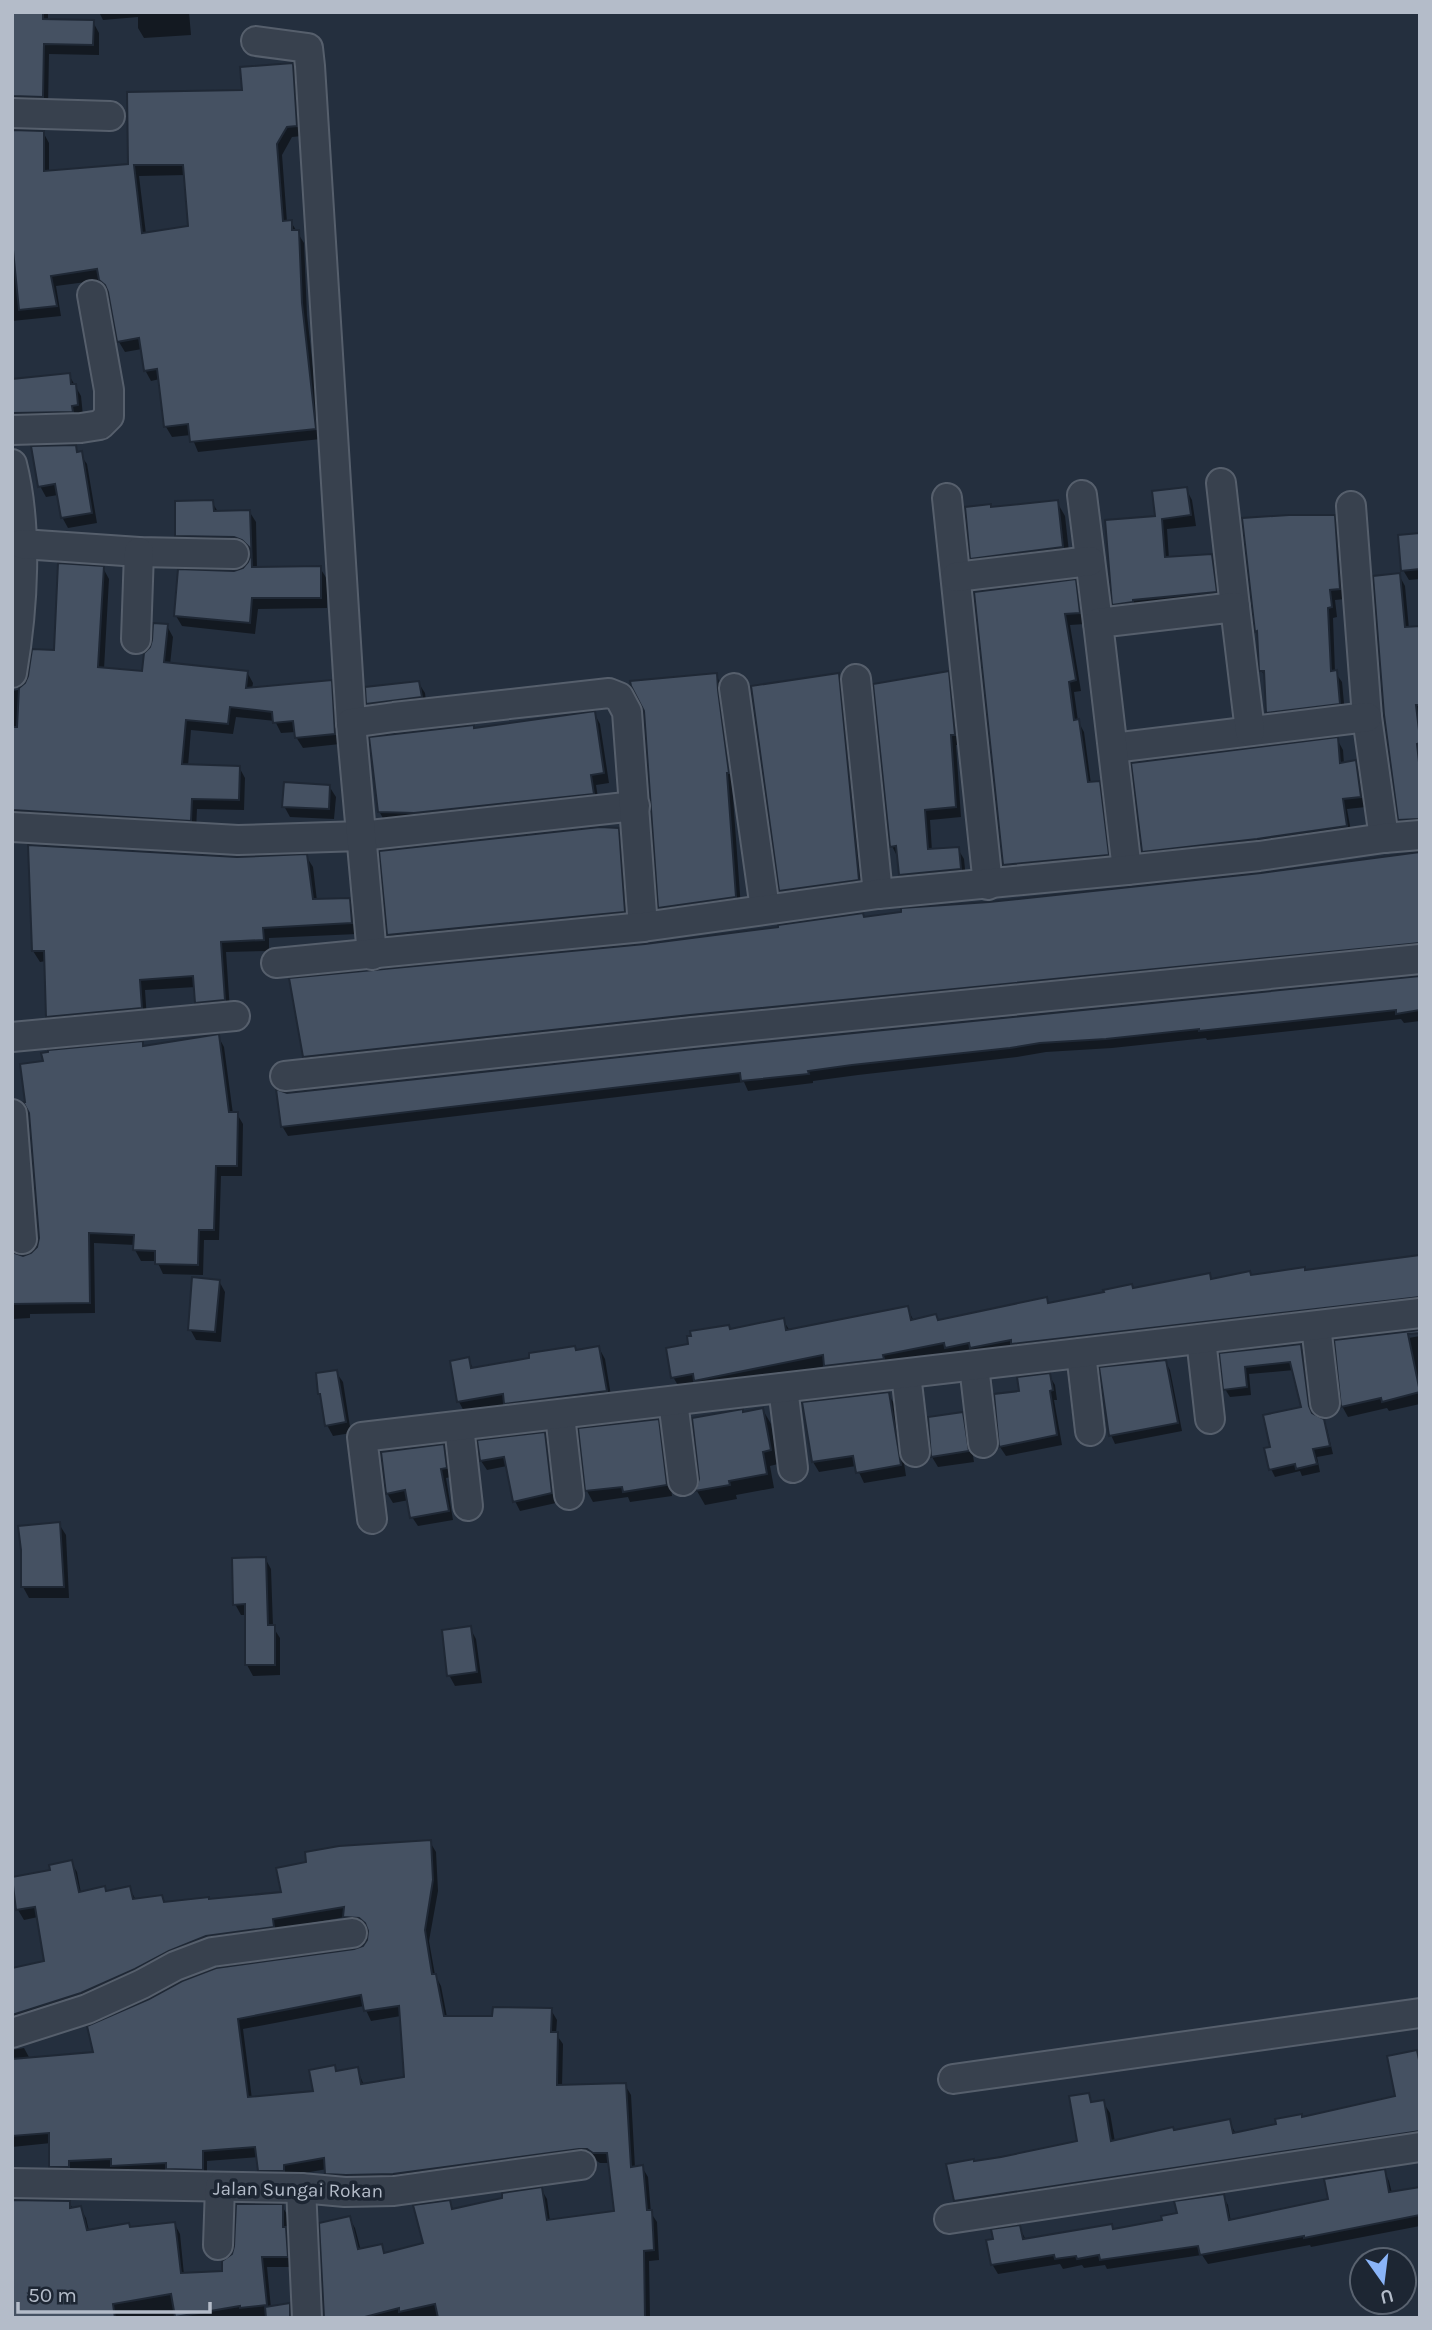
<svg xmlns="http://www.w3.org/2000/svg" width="1432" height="2330" font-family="Karla,sans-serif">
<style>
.shadow{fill:#0007;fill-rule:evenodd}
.building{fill:#455162;stroke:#1f2835;stroke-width:2;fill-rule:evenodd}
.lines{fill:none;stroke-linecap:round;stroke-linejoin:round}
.minor-casing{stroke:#565f6c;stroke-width:32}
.minor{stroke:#38414e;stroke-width:28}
.labels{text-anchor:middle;stroke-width:7;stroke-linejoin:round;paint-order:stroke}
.street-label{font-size:19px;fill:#b4bcc9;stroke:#1d2633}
</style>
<rect width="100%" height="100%" fill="#242f3e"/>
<g class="shadow">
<polygon points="12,12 48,12 48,21 93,22 99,33 99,55 49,54 48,107 12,108"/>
<polygon points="99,12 189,12 191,35 144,38 138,28 138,17 103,20"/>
<path d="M292,65L298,75L302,136L292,137L282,155L287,222H291L304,243L307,315L321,439L198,452L191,435L172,437L166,427L160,379L151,381L145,370L142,349L125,352L119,342L110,293L101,280L56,286L61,316L12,321V131L43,132L49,143V172L130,165L243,92ZM186,175L190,227L146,234L139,176Z"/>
<polygon points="69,375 81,396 83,416 21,424 14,413 12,381"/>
<polygon points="75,447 87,464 97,523 68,528 62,517 58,495 46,497 40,486"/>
<polygon points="1186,489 1192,500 1196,526 1167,529 1169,559 1211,556 1218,567 1222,603 1120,615 1114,604 1157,518"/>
<polygon points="212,502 218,512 249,511 256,522 257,569 320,568 327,579 327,608 258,609 255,634 182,626 176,616 235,572 243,570 249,564 252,554 250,550 242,548 184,547 177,536"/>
<polygon points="1057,502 1065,516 1070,561 980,572 972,558 991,509"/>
<polygon points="1334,517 1340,527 1345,599 1335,600 1337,617 1333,618 1335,672 1342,682 1345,714 1274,722 1268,712 1266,678 1261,670 1259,636 1256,631"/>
<polygon points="1420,535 1420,579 1409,580 1403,570"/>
<polygon points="103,568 109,579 104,669 144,673 167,626 173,637 170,665 247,672 253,683 252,689 331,682 337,692 340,744 303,748 296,737 296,732 281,733 275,721 236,717 233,734 191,730 188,766 239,767 245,778 244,810 197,809 196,831 12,822 12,691 18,690 26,685 56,652"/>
<polygon points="1399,575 1405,586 1409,629 1420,628 1420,829 1406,830 1400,820"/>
<polygon points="1075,581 1081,592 1085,624 1070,625 1081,691 1074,692 1078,721 1084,732 1091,784 1099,783 1105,793 1114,866 1011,876 1004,865 976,593"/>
<polygon points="948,673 954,683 960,745 956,745 961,817 930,820 932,851 958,849 964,859 966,879 906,885 900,875 897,856 892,846"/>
<polygon points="838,674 844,685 864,890 787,901 781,891"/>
<polygon points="716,675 722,686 734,784 732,784 741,908 666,918 660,908"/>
<polygon points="418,682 425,693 427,708 374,714 368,704"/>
<polygon points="594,713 600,724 609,783 596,785 599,804 385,822 379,811 474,730"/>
<polygon points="1337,739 1343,750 1344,764 1355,762 1361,773 1366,807 1347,809 1352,837 1149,862 1143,851"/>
<polygon points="329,786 336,797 334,819 290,817 284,806"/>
<polygon points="618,830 624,841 630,923 395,946 389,935 381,852"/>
<polygon points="1420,854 1420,952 310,1067 305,1057 645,945 989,903 1261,874"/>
<polygon points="306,856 313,867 317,901 349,899 355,910 357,934 269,938 269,951 226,952 230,1011 203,1013 197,1003 196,987 145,990 147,1019 54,1027 48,1017 46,961 40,962 33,951 237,858"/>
<polygon points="1420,977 1420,1021 1404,1023 1401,1019 1207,1040 1206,1038 1112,1048 1046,1052 1017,1057 858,1075 813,1081 813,1083 748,1091 744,1082 288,1136 282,1126 287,1094"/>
<polygon points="218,1036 224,1047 233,1114 237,1114 243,1124 242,1176 221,1176 219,1240 204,1240 203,1275 163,1274 157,1261 141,1261 135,1250 135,1245 94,1243 95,1313 30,1314 30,1318 12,1319 12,1254 23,1257 32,1255 38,1248 142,1043 144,1047"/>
<polygon points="1420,1256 1420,1298 1395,1301 1397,1309 952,1357 950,1353 832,1376 826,1366 702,1390 679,1387 673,1377 690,1345 730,1331 783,1320 790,1331 907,1308 914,1321 938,1321 1046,1299 1050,1305 1209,1275 1212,1280 1305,1272"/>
<polygon points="219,1281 225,1292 221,1342 196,1340 190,1329"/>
<polygon points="1420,1336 1420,1404 1389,1411 1387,1408 1348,1417 1342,1406 1403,1339"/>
<polygon points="1300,1346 1305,1353 1312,1415 1323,1420 1327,1429 1333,1454 1317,1457 1320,1472 1302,1476 1300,1471 1275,1477 1271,1469 1272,1448 1303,1408 1294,1370 1249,1374 1251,1395 1230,1397 1225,1389 1221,1355"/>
<polygon points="599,1348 605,1359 612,1402 512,1414 507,1405 465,1413 459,1402 452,1362 468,1359 474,1370"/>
<polygon points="1165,1361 1170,1370 1182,1431 1115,1444 1111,1435"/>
<polygon points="336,1372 343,1382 351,1433 333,1436 327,1425 320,1394"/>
<polygon points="1049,1375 1055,1385 1057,1400 1054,1400 1062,1445 1006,1456 1000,1447 1021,1392"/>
<polygon points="888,1394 895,1405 906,1476 864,1483 856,1466 819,1472 813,1462"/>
<polygon points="763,1410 771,1424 778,1464 770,1466 774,1488 736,1495 737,1499 705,1505 697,1491 701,1479"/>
<polygon points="962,1414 968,1424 974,1462 938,1467 932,1457"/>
<polygon points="658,1421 664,1432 672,1496 630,1502 628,1497 593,1502 587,1491 580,1430"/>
<polygon points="544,1434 550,1443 556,1503 520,1511 515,1501 507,1466 487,1470 481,1461 479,1442"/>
<polygon points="443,1446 449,1456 451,1477 446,1478 453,1520 418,1526 412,1517 409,1500 393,1503 387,1493"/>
<polygon points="59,1524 66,1535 69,1598 29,1598 23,1587"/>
<polygon points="265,1558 271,1569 273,1627 280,1638 280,1675 253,1676 247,1665 247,1615 241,1615 235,1604"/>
<polygon points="470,1628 476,1639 482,1683 455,1686 449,1675"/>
<path d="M430,1842L436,1852L438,1891L429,1941L435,1975L441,1986L447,2017L494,2018L551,2010L557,2020L556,2034L563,2044L562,2087L625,2085L631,2095L635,2168L642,2167L648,2177L651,2213L657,2222L659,2260L649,2261L650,2318H325L349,2218L355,2228L361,2251L381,2246L386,2255L425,2245L449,2202L454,2210L541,2189L547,2199L550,2221L616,2212L611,2163H600L594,2159L586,2158L333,2183L327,2169L265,2180L259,2170L258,2157L207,2161V2179L119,2175L115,2169L74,2171L57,2177L51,2167V2143L12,2147V2050L24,2048L30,2059L95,2053L363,1948L369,1941L370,1931L366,1928L351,1927L345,1917L278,1929L12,2027V1970L46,1962L38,1917L24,1920L18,1910L12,1879L52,1871L71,1862L77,1872L81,1893L104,1888L107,1893L129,1888L136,1900L162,1896L166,1904L283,1894ZM364,2006L371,2021L401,2016L406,2079L364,2085L357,2069L337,2073L334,2067L315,2093L252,2099L243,2029Z"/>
<polygon points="1416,2052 1420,2058 1420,2141 962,2211 956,2201 948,2166 1079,2142 1088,2095 1093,2104 1103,2102 1110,2113 1115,2142 1229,2121 1236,2134 1397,2098"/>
<polygon points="1384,2171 1389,2181 1392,2193 1420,2189 1420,2226 1311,2247 1310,2245 1208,2264 1202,2255 1107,2269 1105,2265 1084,2268 1082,2265 1063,2269 1060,2264 998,2274 992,2264 1019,2227 1026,2240 1112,2226 1115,2231 1164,2221 1223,2196 1228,2205 1231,2222 1330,2200"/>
<polygon points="69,2202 73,2209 80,2208 86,2218 89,2231 174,2223 180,2234 184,2275 224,2273 282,2206 288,2216 288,2233 291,2239 292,2267 267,2267 271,2308 289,2305 295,2318 14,2318"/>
</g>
<g class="building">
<polygon points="12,12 43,12 43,19 94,20 93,45 44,44 43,97 12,96"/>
<path d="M293,63L297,126L287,127L277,144L283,221L292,220V230H299L302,303L316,429L190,442L188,424L164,427L157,369L144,371L139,338L117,342L108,292L105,285L99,280L97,269L51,276L57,306L19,310L12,240V130L44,131V171L128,164L127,92L242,90L240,67ZM134,165H183L188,226L142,233Z"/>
<polygon points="70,373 71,384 76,384 78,405 72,406 73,412 13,413 12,379"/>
<polygon points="76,445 77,452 82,451 92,513 61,518 55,484 38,487 31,446"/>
<polygon points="1187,487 1191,515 1162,519 1165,557 1212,554 1217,592 1133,600 1133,602 1112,605 1105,520 1155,516 1152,491"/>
<polygon points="213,500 214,511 250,510 252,567 321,566 321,598 252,598 250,623 174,616 178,569 234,571 243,568 248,562 251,554 249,547 242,540 234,537 175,536 175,501"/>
<polygon points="1058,500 1063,547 970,559 965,507 991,504 991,507"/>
<polygon points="1289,515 1335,515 1340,589 1330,590 1332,607 1328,608 1331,671 1337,670 1340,704 1266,713 1264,671 1259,671 1257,631 1255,632 1242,518"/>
<polygon points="1420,533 1420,569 1401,571 1398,535"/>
<polygon points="58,563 104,566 98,667 142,671 144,653 150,647 152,640 153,623 168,624 164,662 248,671 246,688 332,680 335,734 295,738 293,721 273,723 272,712 230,707 228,724 186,720 182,764 240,766 239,800 192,799 191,821 12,810 12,727 17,727 19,688 25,683 28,676 32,649 54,650"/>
<polygon points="1400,573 1405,627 1420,626 1420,705 1416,705 1420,739 1420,743 1417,744 1420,771 1420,819 1398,820 1384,715 1373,576"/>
<polygon points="1076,579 1080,613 1065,614 1076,680 1069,682 1074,720 1079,719 1088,782 1100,781 1109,855 1003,865 974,592"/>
<polygon points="949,671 955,735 951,735 956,807 925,810 928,849 959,847 961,869 899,875 896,846 890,847 873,684"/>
<polygon points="717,673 718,690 729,773 727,773 736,897 658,908 644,711 631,686 630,681"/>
<polygon points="839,673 859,880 779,891 751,686"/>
<polygon points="419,681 422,697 366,704 365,687"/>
<polygon points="595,711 604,773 591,775 594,794 414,813 378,812 369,737 474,725 474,728"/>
<polygon points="1338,737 1340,763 1356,760 1361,797 1343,799 1347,826 1257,839 1142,852 1131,763"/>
<polygon points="284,782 330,785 329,809 282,807"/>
<polygon points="600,827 619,828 625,912 387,935 379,851"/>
<polygon points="28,845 237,857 307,854 313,899 350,898 352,923 263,928 264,940 221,942 225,1000 195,1003 193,976 140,980 142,1008 46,1017 44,951 32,951"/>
<polygon points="1420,852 1420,943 690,1015 303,1057 289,978 645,944 778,927 778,925 863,913 864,917 901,912 901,908 989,902 1261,873"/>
<polygon points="1420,976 1420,1010 1396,1014 1396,1010 1199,1031 1199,1029 1106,1039 1040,1043 1010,1048 852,1065 808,1071 809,1074 741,1081 740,1073 281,1127 276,1089 287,1093 694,1049"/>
<polygon points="219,1034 229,1112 238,1112 237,1166 216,1166 214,1230 199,1230 198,1265 155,1264 155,1251 133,1250 134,1235 89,1233 90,1303 12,1304 12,1252 23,1256 31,1253 37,1247 39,1238 29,1113 23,1102 25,1102 20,1064 43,1061 41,1053 48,1052 48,1050 143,1041 143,1046"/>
<polygon points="1420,1255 1420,1297 1011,1344 1011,1340 970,1348 969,1343 945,1348 944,1343 883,1355 884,1359 824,1366 823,1355 694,1381 693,1374 671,1378 666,1348 688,1344 687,1336 691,1336 690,1331 729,1325 730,1329 784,1318 786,1330 908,1306 911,1320 936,1314 938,1320 1047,1297 1048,1303 1104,1292 1103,1290 1132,1284 1133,1288 1210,1273 1211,1279 1250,1271 1251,1275 1305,1267 1305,1270"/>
<polygon points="192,1277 220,1280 215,1332 188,1330"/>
<polygon points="1420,1330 1420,1333 1408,1334 1420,1392 1382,1402 1381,1398 1341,1407 1334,1340"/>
<polygon points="1301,1344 1309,1406 1312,1413 1324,1419 1330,1446 1313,1449 1317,1464 1296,1469 1295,1464 1269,1470 1264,1448 1270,1447 1263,1415 1301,1407 1290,1362 1245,1367 1247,1387 1223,1390 1219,1353"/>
<polygon points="575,1346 576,1350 599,1346 607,1391 504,1404 503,1394 457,1402 450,1361 469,1357 471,1368 529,1358 529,1353"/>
<polygon points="1166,1360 1178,1423 1109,1436 1099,1367"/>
<polygon points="337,1370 346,1422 325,1426 320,1394 318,1394 316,1373"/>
<polygon points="1050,1373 1053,1390 1050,1391 1057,1435 999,1447 994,1394 1019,1391 1017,1377"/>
<polygon points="889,1392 901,1465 856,1473 853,1456 812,1462 802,1402"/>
<polygon points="763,1408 771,1450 763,1452 767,1474 729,1481 730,1485 695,1491 699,1479 692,1418 737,1410 743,1409 743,1412"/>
<polygon points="963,1412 969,1451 931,1457 928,1417"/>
<polygon points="659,1419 667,1485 623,1492 622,1487 585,1491 578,1428"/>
<polygon points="545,1432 552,1493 513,1502 504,1457 480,1461 477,1440"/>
<polygon points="444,1444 447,1468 441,1469 449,1511 410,1518 405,1490 386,1494 381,1452"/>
<polygon points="60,1522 64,1587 21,1587 21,1550 18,1526"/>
<polygon points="266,1557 268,1625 275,1625 275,1665 245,1665 245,1604 233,1605 232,1558"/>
<polygon points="471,1626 477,1672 447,1676 442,1630"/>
<path d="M431,1840L433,1880L425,1930L432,1974H436L444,2016H492L493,2007L552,2008L551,2032H558L557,2085L626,2083L631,2167L643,2165L647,2210H652L654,2250L644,2251L645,2318H438L435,2304L399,2312V2308L361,2318H324L319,2223L350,2216L358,2249L382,2244L384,2253L423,2243L413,2205L450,2200L452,2209L502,2198V2193L542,2187L547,2220L614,2211L607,2153H593L587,2149H579L393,2174L346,2175L325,2174L324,2158L284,2165V2171H258L255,2147L203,2151V2170L166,2169V2163L111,2166V2159L69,2161V2167H49V2133L12,2136V2059L93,2052L87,2026L149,1999L182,1981L216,1968L354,1949L363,1946L367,1940L368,1931L365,1923L359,1918L343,1917L344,1907L273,1919L274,1927L206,1936L169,1951L135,1969L81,1993L12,2015V1968L44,1961L35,1907L16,1910L12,1877L50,1870L49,1865L72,1860L79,1892L105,1886L106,1891L130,1886L133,1899L162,1895L164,1902L209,1897V1899L281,1892L276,1868L306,1862L305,1852L339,1846ZM361,1995L364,2011L399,2006L404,2077L361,2084L358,2067L336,2071L335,2065L309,2070L313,2091L248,2097L238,2019Z"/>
<polygon points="1417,2050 1420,2065 1420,2131 954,2201 946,2164 974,2159 974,2161 1001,2157 1077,2141 1069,2096 1089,2093 1091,2102 1104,2100 1111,2141 1173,2127 1174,2130 1230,2119 1233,2133 1276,2124 1275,2119 1302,2114 1302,2117 1395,2096 1387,2056"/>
<polygon points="1385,2169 1389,2192 1420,2187 1420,2215 1304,2238 1304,2236 1200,2255 1198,2246 1100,2260 1099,2255 1077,2259 1076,2256 1055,2259 1054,2255 991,2265 986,2240 993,2239 991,2229 1020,2225 1023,2239 1112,2224 1113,2229 1162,2220 1161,2216 1177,2213 1174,2201 1224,2194 1229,2220 1328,2199 1324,2179"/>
<polygon points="12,2200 70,2201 70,2208 81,2206 87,2230 129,2223 130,2227 175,2222 181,2273 222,2271 222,2261 232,2254 234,2246 236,2204 283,2204 283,2227 286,2227 288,2257 262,2257 267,2305 240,2308 240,2306 175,2317 171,2294 113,2304 115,2318 12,2318"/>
<polygon points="290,2303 290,2318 266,2318 265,2307"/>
</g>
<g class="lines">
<g class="minor-casing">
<g id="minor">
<polyline points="256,41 308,48 310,66 351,723"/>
<polyline points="12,113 110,116"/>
<polyline points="12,430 81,428 100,425 109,416 109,390 92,295"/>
<path d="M12,464C28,527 23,609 12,673"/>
<polyline points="1221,483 1235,607"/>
<polyline points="1082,495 1098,623"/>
<polyline points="947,498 988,885"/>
<polyline points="1351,506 1367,717 1384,838"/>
<polyline points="22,544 139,552 234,554"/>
<polyline points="956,577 1090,561"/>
<polyline points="136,639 139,552"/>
<polyline points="856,679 878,894"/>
<polyline points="734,688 765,909"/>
<polyline points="1113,748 1367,717"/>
<polyline points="12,827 238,840 361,836 635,806"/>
<polyline points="1127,870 1098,623 1235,607 1250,731"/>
<polyline points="372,955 351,723 394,717 609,693 619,697 627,712 643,927"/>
<polyline points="276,963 643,927 878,894 1127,870 1259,856 1384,838 1420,835"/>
<polyline points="12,1037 235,1016"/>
<polyline points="285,1076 692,1032 1420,959"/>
<polyline points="12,1114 22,1239"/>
<polyline points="1316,1326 1325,1403"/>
<polyline points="1201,1339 1210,1419"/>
<polyline points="1081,1353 1090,1431"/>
<polyline points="974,1366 983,1443"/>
<polyline points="906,1374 915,1452"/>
<polyline points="783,1388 793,1468"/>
<polyline points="673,1401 683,1481"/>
<polyline points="560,1415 569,1495"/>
<polyline points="459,1426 468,1506"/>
<polyline points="372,1519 362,1437 1420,1313"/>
<polyline points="12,2033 87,2009 142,1984 175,1966 212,1952 352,1933"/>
<polyline points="953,2079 1420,2013"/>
<polyline points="12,2183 301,2188 345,2192 394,2191 581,2165"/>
<polyline points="301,2188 307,2318"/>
<polyline points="949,2219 1420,2147"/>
<polyline points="218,2245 220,2187"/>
</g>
</g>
<use href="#minor" class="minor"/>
</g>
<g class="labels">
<g class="street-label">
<text transform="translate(298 2189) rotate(1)" y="7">Jalan Sungai Rokan</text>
</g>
</g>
<rect width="1432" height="2330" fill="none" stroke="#b4bcc9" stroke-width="28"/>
<g transform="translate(1383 2281) rotate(166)"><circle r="33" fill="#1d2633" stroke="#59626f" stroke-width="2"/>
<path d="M0-5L12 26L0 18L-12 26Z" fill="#8ab4f8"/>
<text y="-10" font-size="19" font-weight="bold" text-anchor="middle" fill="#b4bcc9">U</text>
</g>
<path d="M18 2302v10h192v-10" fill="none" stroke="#b4bcc9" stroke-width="3.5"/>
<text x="28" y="2302" font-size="21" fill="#b4bcc9" stroke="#1d2633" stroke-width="5" paint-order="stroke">50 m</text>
</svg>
